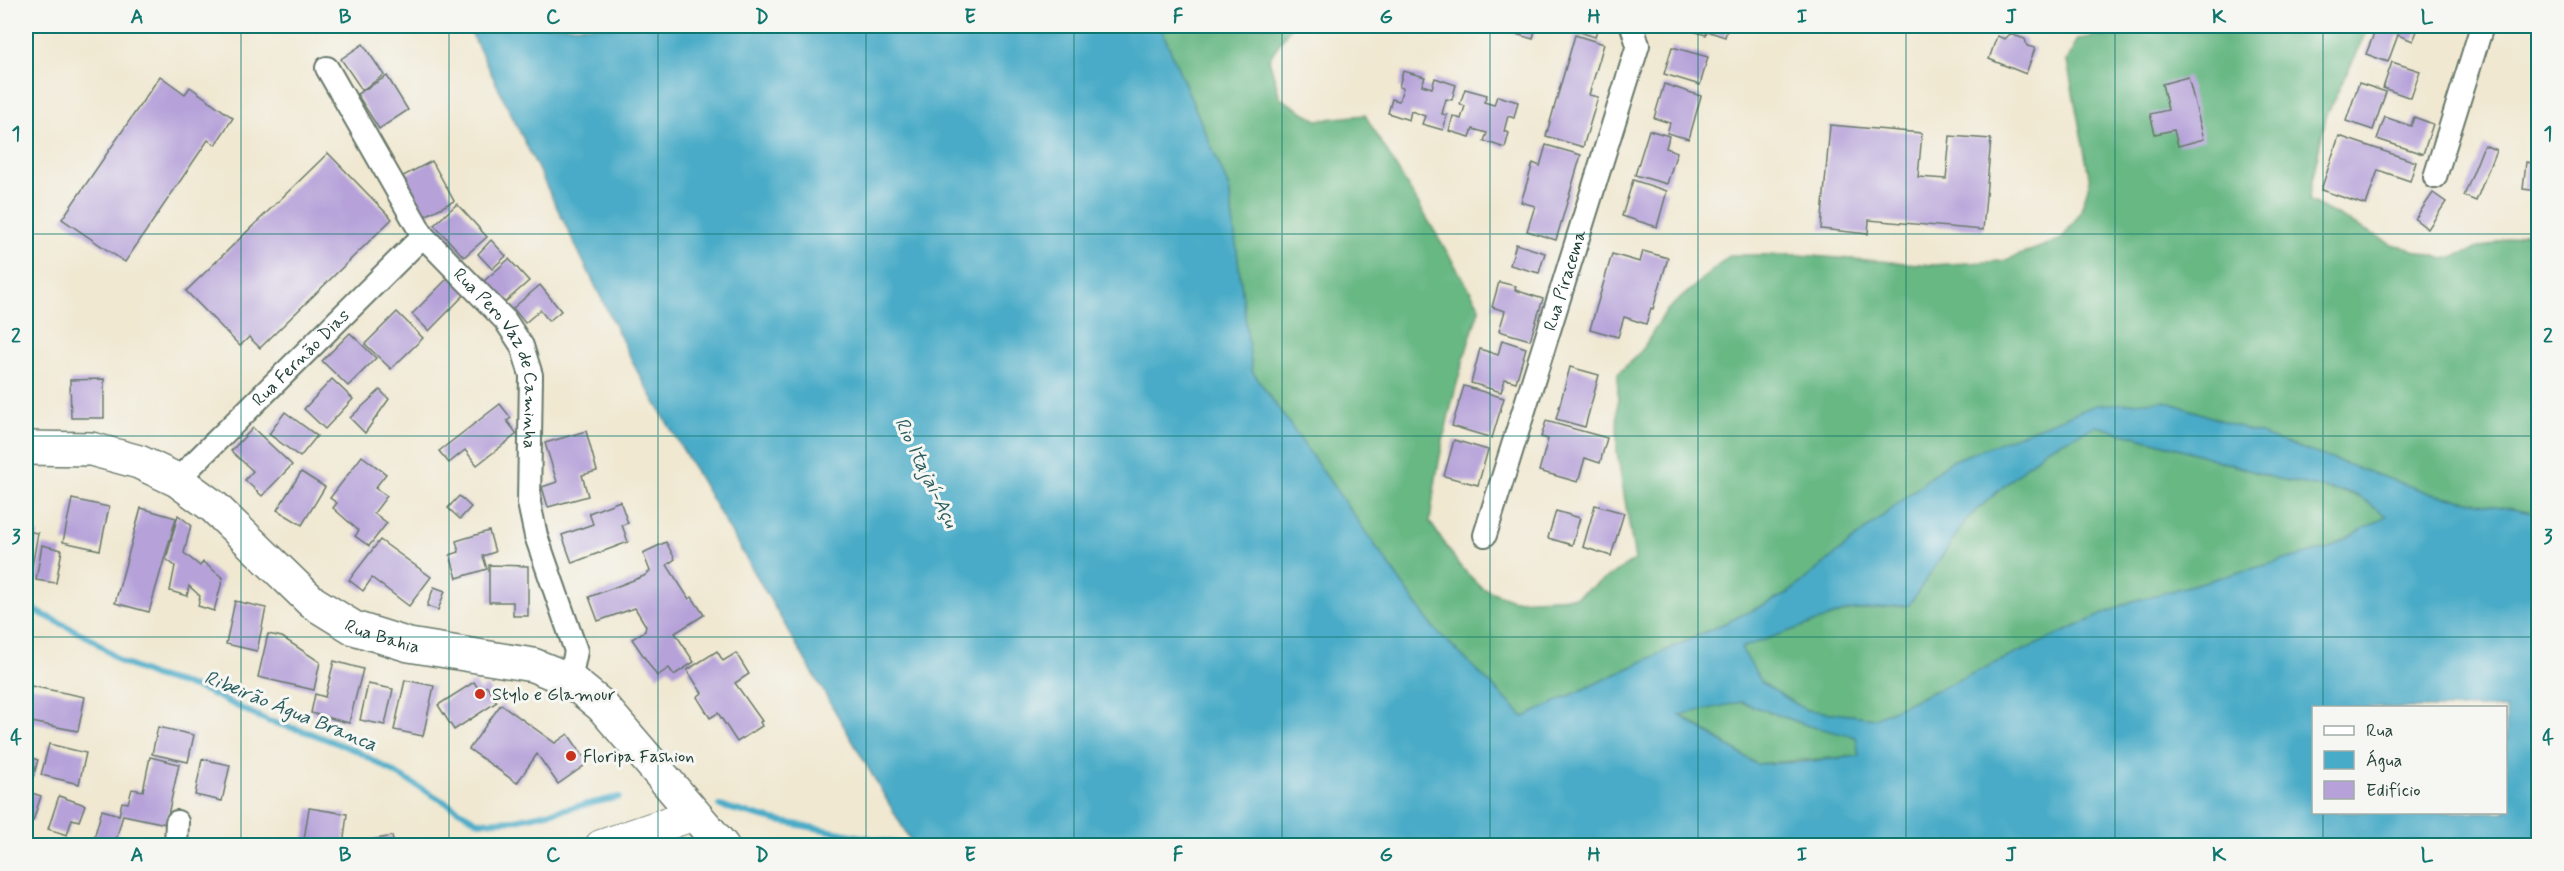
<svg xmlns="http://www.w3.org/2000/svg" width="2564" height="871" font-family="Mynerve,sans-serif">
<style>
.forest{fill:#68b884;stroke:#447a5c;stroke-width:1.5}
.water{fill:#48abc7;stroke:#34747e;stroke-width:1.5;fill-rule:evenodd}
.lines{fill:none;stroke-linecap:round;stroke-linejoin:round}
.stream{stroke:#48abc7;stroke-width:6}
.building{fill:#b6a2d9}
.street-casing{stroke:#68796b;stroke-width:26}
.secondary-casing{stroke:#68796b;stroke-width:34}
.primary-casing{stroke:#68796b;stroke-width:36}
.street{stroke:#fff;stroke-width:22}
.secondary{stroke:#fff;stroke-width:32}
.primary{stroke:#fff;stroke-width:33}
.grid{fill:none;stroke:#0f766e;stroke-width:1.5;stroke-opacity:0.55}
.poi-dot{fill:#c8321e;stroke:#f6f6f2;stroke-width:2}
.labels{text-anchor:middle;stroke-width:6;stroke-linejoin:round;paint-order:stroke}
.street-label{font-size:18px;fill:#1f3d34;stroke:#f6f6f2}
.poi-label{font-size:18px;fill:#1f3d34;stroke:#f6f6f2;text-anchor:start}
.water-label{font-size:20px;font-style:italic;fill:#2b5e60;stroke:#f6f6f2}
.neatline{fill:none;stroke:#0f766e;stroke-width:2}
.grid-label{font-size:20px;text-anchor:middle;font-weight:bold;fill:#0f766e}
</style>
<rect width="100%" height="100%" fill="#f6f6f2"/>
<filter id="ink" filterUnits="userSpaceOnUse"><feTurbulence type="fractalNoise" baseFrequency=".0167" numOctaves="2"/><feDisplacementMap in="SourceGraphic" scale="12" xChannelSelector="R" yChannelSelector="G"/><feConvolveMatrix kernelMatrix="1 2 1 2 8 2 1 2 1" color-interpolation-filters="sRGB"/></filter>
<filter id="wash" filterUnits="userSpaceOnUse"><feTurbulence type="fractalNoise" baseFrequency=".008" numOctaves="4" result="noise"/><feDisplacementMap in="SourceGraphic" scale="24" xChannelSelector="R" yChannelSelector="G"/><feGaussianBlur stdDeviation="1.35" result="paint"/><feColorMatrix in="noise" values="0 0 0 0 0 0 0 0 0 0 0 0 0 0 0 0 0 1.4 0 .05"/><feComposite in="paint" operator="in"/></filter>
<g filter="url(#wash)">
<rect width="100%" height="100%" fill="#f0e8d1"/>
<g class="forest">
<path d="M1160,26H1291L1269,59L1280,98L1317,120L1365,115L1480,307C1457,378 1438,447 1430,522L1459,565L1482,588L1513,600L1576,597L1635,560L1617,452L1618,374L1642,350L1666,311L1730,255H1799L1933,265L2003,261L2062,239L2080,213L2090,181L2067,61L2078,39L2142,30L2153,26H2370L2326,116L2308,200L2392,244L2445,259L2538,229V514L2432,494L2165,401L1949,462L1787,594L1524,717L1432,626L1252,371L1229,188Z"/>
<polygon points="2096,426 2172,446 2274,478 2356,495 2387,516 2329,548 2130,602 1875,718 1806,710 1762,683 1740,648 1847,611 1909,605 1968,518 2046,449"/>
<polygon points="1741,702 1809,726 1857,737 1859,756 1756,764 1679,714"/>
</g>
<path class="water" d="M468,26H1160L1229,188L1252,371L1432,626L1524,717L1787,594L1949,462L2096,405L2165,401L2432,494L2538,514V845H913L637,371ZM2096,426L2172,446L2274,478L2356,494L2386,516L2329,548L2130,602L1875,718L1806,710L1762,683L1741,648L1847,611L1909,605L1968,518L2046,449ZM1741,702L1809,726L1856,737L1859,756L1802,762L1756,764L1679,715ZM2314,708H2506V812H2314Z"/>
<g class="lines">
<g class="stream">
<polyline points="26,606 92,639 121,662 154,676 201,689 268,721 310,733 357,751 479,822 516,820 619,797"/>
<polyline points="720,806 778,821 910,846"/>
</g>
</g>
<g id="blocks">
<g class="building">
<polygon points="1514,26 1536,26 1533,39 1512,33"/>
<polygon points="1568,26 1598,26 1595,37 1567,28"/>
<polygon points="1676,26 1728,26 1725,37 1707,31 1706,35"/>
<polygon points="2377,26 2419,26 2413,41 2398,35 2388,62 2366,54"/>
<polygon points="2010,34 2025,39 2027,46 2035,48 2026,74 1989,59 1997,36 2005,39"/>
<polygon points="1575,35 1604,44 1589,95 1598,97 1583,147 1546,136"/>
<polygon points="363,44 384,75 362,90 341,59"/>
<polygon points="1672,47 1708,57 1700,85 1664,74"/>
<polygon points="2392,62 2420,71 2411,98 2383,88"/>
<polygon points="1403,71 1425,77 1422,85 1432,88 1435,78 1456,85 1452,100 1446,99 1442,114 1447,115 1443,130 1422,124 1425,116 1411,111 1409,120 1388,113 1392,99 1399,101 1403,88 1399,87"/>
<polygon points="160,76 185,94 190,87 233,118 215,145 208,140 125,262 62,219"/>
<polygon points="387,76 408,110 379,129 357,94"/>
<polygon points="2188,77 2204,139 2178,146 2174,130 2155,134 2150,114 2168,110 2162,84"/>
<polygon points="2359,83 2386,92 2373,130 2346,121"/>
<polygon points="1664,84 1701,96 1689,139 1667,133 1670,123 1654,118"/>
<polygon points="1465,89 1487,95 1484,102 1494,105 1497,96 1518,102 1514,118 1508,116 1504,131 1509,133 1505,148 1484,141 1487,133 1473,129 1470,137 1449,131 1453,116 1461,119 1465,106 1460,104"/>
<polygon points="2385,117 2411,126 2414,117 2433,124 2423,154 2377,139"/>
<polygon points="1830,125 1922,133 1918,177 1946,179 1950,136 1991,139 1983,230 1869,220 1868,234 1821,229"/>
<polygon points="1649,130 1669,136 1666,148 1677,152 1667,184 1635,175"/>
<polygon points="2339,136 2416,162 2410,181 2378,170 2366,205 2321,190"/>
<polygon points="1546,145 1581,155 1556,240 1527,231 1535,206 1521,202 1533,163 1540,166"/>
<polygon points="2484,145 2496,150 2476,201 2464,196"/>
<polygon points="328,153 392,219 260,348 249,337 240,346 186,291"/>
<polygon points="432,161 454,201 425,216 403,176"/>
<polygon points="2526,162 2538,164 2538,191 2523,189"/>
<polygon points="1633,180 1667,191 1657,227 1622,216"/>
<polygon points="2433,193 2446,202 2428,229 2415,219"/>
<polygon points="457,204 487,237 464,257 434,225"/>
<polygon points="491,240 506,256 492,269 478,254"/>
<polygon points="1516,244 1545,253 1539,273 1510,265"/>
<polygon points="1643,251 1668,258 1653,309 1651,308 1646,324 1624,317 1618,337 1590,329 1612,254 1640,262"/>
<polygon points="509,259 529,281 504,303 484,281"/>
<polygon points="452,274 468,291 429,331 412,314"/>
<polygon points="1499,282 1516,286 1515,290 1543,299 1530,340 1499,331 1505,311 1492,307"/>
<polygon points="540,285 561,311 549,321 540,310 525,323 513,308"/>
<polygon points="397,312 423,338 391,369 365,344"/>
<polygon points="350,333 376,358 348,386 322,361"/>
<polygon points="1502,340 1526,348 1516,382 1505,379 1501,392 1471,383 1480,349 1498,355"/>
<polygon points="1570,367 1599,375 1585,427 1556,419"/>
<polygon points="104,379 104,418 71,418 70,380"/>
<polygon points="332,379 353,399 325,429 304,409"/>
<polygon points="1464,386 1504,398 1492,438 1452,426"/>
<polygon points="380,390 389,399 365,433 350,418"/>
<polygon points="500,404 511,418 507,421 517,434 477,465 465,450 449,463 439,451"/>
<polygon points="285,412 317,436 300,457 269,434"/>
<polygon points="1546,421 1607,438 1600,463 1585,458 1578,482 1539,471 1548,439 1541,437"/>
<polygon points="253,428 292,465 262,496 245,480 253,471 231,451"/>
<polygon points="586,431 597,471 582,475 588,496 548,507 542,487 557,482 545,443"/>
<polygon points="1454,440 1488,450 1478,485 1444,476"/>
<polygon points="362,456 386,474 375,488 387,496 374,513 387,523 369,546 355,536 359,531 333,508 337,503 330,498"/>
<polygon points="301,472 325,487 302,525 277,510"/>
<polygon points="459,496 471,507 460,519 448,508"/>
<polygon points="72,499 109,507 100,550 63,542"/>
<polygon points="620,501 628,523 622,525 628,542 572,563 562,535 593,524 589,513"/>
<polygon points="1595,505 1624,513 1611,556 1583,547"/>
<polygon points="141,508 176,518 149,612 115,603"/>
<polygon points="1556,511 1580,518 1572,545 1548,538"/>
<polygon points="178,515 191,525 184,553 200,566 203,562 223,578 214,611 198,606 200,596 189,586 187,596 170,591 175,566 166,559"/>
<polygon points="26,531 38,533 31,572 26,571"/>
<polygon points="489,531 495,552 483,556 487,569 457,578 450,555 459,552 456,541"/>
<polygon points="380,540 431,577 409,606 372,578 363,591 349,580"/>
<polygon points="666,542 675,559 667,565 689,599 692,597 704,615 675,633 694,662 674,675 669,668 657,676 632,639 645,631 646,626 635,608 598,621 589,597 644,576 650,571 643,553"/>
<polygon points="42,545 62,550 56,583 36,580"/>
<polygon points="489,565 528,566 528,616 513,616 513,602 489,602"/>
<polygon points="434,587 445,591 438,610 427,606"/>
<polygon points="235,601 266,608 257,651 226,644"/>
<polygon points="268,634 282,637 320,662 314,690 258,677"/>
<polygon points="717,651 723,661 736,653 749,674 735,683 762,721 760,722 762,726 737,742 718,713 710,718 697,697 702,693 687,670"/>
<polygon points="334,661 363,669 349,723 311,713 315,694 325,697"/>
<polygon points="405,680 434,686 423,736 394,730"/>
<polygon points="474,682 480,691 487,686 497,702 454,730 438,705"/>
<polygon points="368,684 393,689 385,725 360,720"/>
<polygon points="26,685 85,697 78,731 26,721"/>
<polygon points="501,704 555,743 568,734 588,763 558,784 537,754 517,783 469,749"/>
<polygon points="158,727 194,735 188,762 152,754"/>
<polygon points="49,744 86,753 79,784 41,775"/>
<polygon points="26,756 38,760 33,778 26,775"/>
<polygon points="150,757 179,764 166,824 123,815 115,844 94,838 102,810 119,815 122,802 128,803 132,789 143,791"/>
<polygon points="202,759 230,765 222,801 195,795"/>
<polygon points="26,791 41,796 33,821 26,819"/>
<polygon points="59,796 85,805 79,821 72,819 67,835 48,829"/>
<polygon points="309,808 347,814 343,846 303,846"/>
<polygon points="392,836 394,846 366,846 365,841"/>
</g>
</g>
</g>
<g filter="url(#ink)">
<use href="#blocks" fill-opacity="0" stroke="#68796b" stroke-width="1.5"/>
<g class="lines">
<g class="street-casing">
<g id="street">
<path id="s1" d="M327,68L423,236L505,320L522,346L531,375L529,503L536,536L576,651L570,680"/>
<polyline points="2435,177 2482,26"/>
<path id="s2" d="M177,480L423,236"/>
<path id="s3" d="M1485,535L1638,45L1632,26"/>
<polyline points="176,846 177,822"/>
</g>
</g>
<g class="secondary-casing">
<polyline id="secondary" points="601,846 695,814"/>
</g>
<g class="primary-casing">
<g id="primary">
<path id="s4" d="M26,448L91,449L139,462L177,480L214,507L312,602L354,628L409,645L533,665L570,680L602,706L722,846"/>
</g>
</g>
<use href="#street" class="street"/>
<use href="#secondary" class="secondary"/>
<use href="#primary" class="primary"/>
</g>
</g>
<path class="grid" d="M241,26V846M449,26V846M658,26V846M866,26V846M1074,26V846M1282,26V846M1490,26V846M1698,26V846M1906,26V846M2115,26V846M2323,26V708M26,234H2538M26,436H2538M26,637H2538M2323,812V846"/>
<g class="poi-dot">
<circle cx="480" cy="694" r="6"/>
<circle cx="571" cy="756" r="6"/>
</g>
<g class="labels">
<g class="street-label">
<text dy="6" stroke="none"><textPath href="#s3" startOffset="267">Rua Piracema</textPath></text>
<text dy="6" stroke="none"><textPath href="#s2" startOffset="174">Rua Fernão Dias</textPath></text>
<text dy="6" stroke="none"><textPath href="#s1" startOffset="344">Rua Pero Vaz de Caminha</textPath></text>
<text dy="6" stroke="none"><textPath href="#s4" startOffset="418">Rua Bahia</textPath></text>
</g>
<g class="poi-label">
<text x="492" y="700">Stylo e Glamour</text>
<text x="583" y="762">Floripa Fashion</text>
</g>
<g class="water-label">
<text transform="translate(927 472) rotate(64)" y="7">Rio Itajaí-Açu</text>
<text transform="translate(291 710) rotate(22)" y="7">Ribeirão Água Branca</text>
</g>
</g>
<rect width="2564" height="871" fill="none" stroke="#f6f6f2" stroke-width="66"/>
<rect x="2312" y="706" width="195" height="108" fill="#f6f6f2" stroke="#a0aca6" stroke-width="1.5"/>
<rect x="2324" y="726" width="30" height="9" fill="#ffffff" stroke="#a0aca6" stroke-width="1.5"/>
<text x="2366" y="736" font-size="18" fill="#1f3d34">Rua</text>
<rect x="2324" y="751" width="30" height="18" fill="#48abc7" stroke="#a0aca6" stroke-width="1.5"/>
<text x="2366" y="766" font-size="18" fill="#1f3d34">Água</text>
<rect x="2324" y="781" width="30" height="18" fill="#b6a2d9" stroke="#a0aca6" stroke-width="1.5"/>
<text x="2366" y="796" font-size="18" fill="#1f3d34">Edifício</text>
<rect x="33" y="33" width="2498" height="805" class="neatline"/>
<g class="grid-label">
<text x="137" y="23">A</text>
<text x="345" y="23">B</text>
<text x="553" y="23">C</text>
<text x="762" y="23">D</text>
<text x="970" y="23">E</text>
<text x="1178" y="23">F</text>
<text x="1386" y="23">G</text>
<text x="1594" y="23">H</text>
<text x="1802" y="23">I</text>
<text x="2011" y="23">J</text>
<text x="2219" y="23">K</text>
<text x="2427" y="23">L</text>
<text x="16" y="140">1</text>
<text x="2548" y="140">1</text>
<text x="16" y="342">2</text>
<text x="2548" y="342">2</text>
<text x="16" y="543">3</text>
<text x="2548" y="543">3</text>
<text x="16" y="744">4</text>
<text x="2548" y="744">4</text>
<text x="137" y="861">A</text>
<text x="345" y="861">B</text>
<text x="553" y="861">C</text>
<text x="762" y="861">D</text>
<text x="970" y="861">E</text>
<text x="1178" y="861">F</text>
<text x="1386" y="861">G</text>
<text x="1594" y="861">H</text>
<text x="1802" y="861">I</text>
<text x="2011" y="861">J</text>
<text x="2219" y="861">K</text>
<text x="2427" y="861">L</text>
</g>
</svg>
